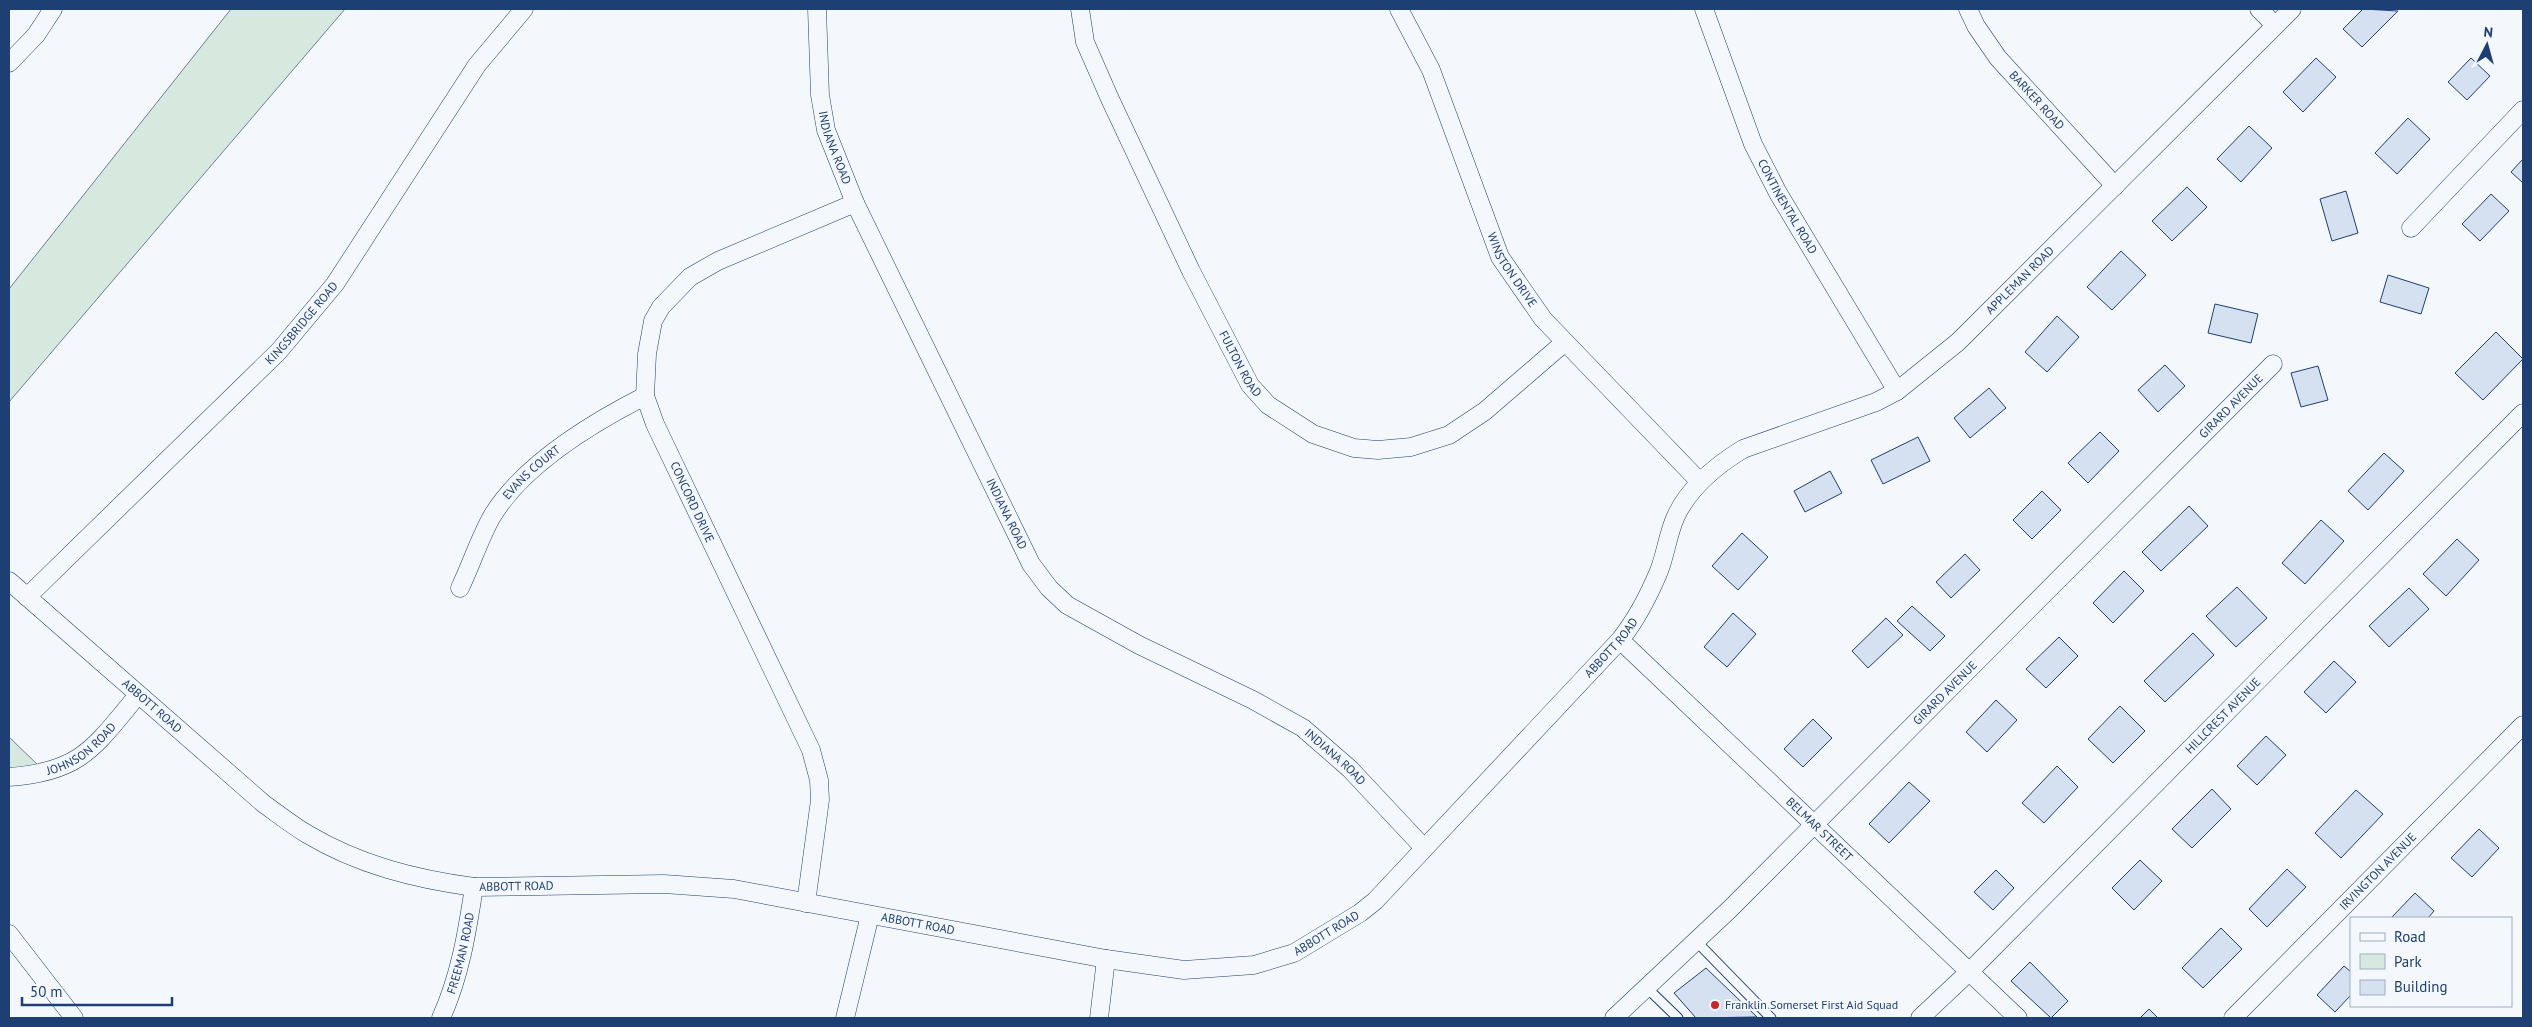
<svg xmlns="http://www.w3.org/2000/svg" width="2532" height="1027" font-family="'PT Sans',sans-serif">
<style>
.green{fill:#d7e8df;stroke:#687fa3}
.building{fill:#d5e0f0;stroke:#1d3f73}
.lines{fill:none;stroke-linecap:round;stroke-linejoin:round}
.service-casing{stroke:#1d3f73;stroke-width:11}
.minor-casing{stroke:#1d3f73;stroke-width:19}
.service{stroke:#f4f7fb;stroke-width:9}
.minor{stroke:#f4f7fb;stroke-width:18}
.poi-dot{fill:#c62828;stroke:#f4f7fb;stroke-width:2}
.labels{text-anchor:middle;stroke-width:4;stroke-linejoin:round;paint-order:stroke}
.street-label{font-size:12px;fill:#1d3f73;stroke:#f4f7fb}
.poi-label{font-size:12px;fill:#1d3f73;stroke:#f4f7fb;text-anchor:start}
</style>
<rect width="100%" height="100%" fill="#f4f7fb"/>
<g class="green">
<polygon points="231,9 345,9 9,402 9,289"/>
<polygon points="9,737 39,766 9,770"/>
</g>
<g class="building">
<polygon points="2363,9 2398,11 2362,47 2343,29"/>
<polygon points="2316,58 2336,77 2303,112 2283,92"/>
<polygon points="2471,58 2490,76 2467,100 2448,82"/>
<polygon points="2408,118 2430,139 2397,174 2375,153"/>
<polygon points="2249,126 2272,148 2241,182 2217,159"/>
<polygon points="2523,159 2523,183 2511,172"/>
<polygon points="2187,187 2207,207 2172,241 2152,221"/>
<polygon points="2346,191 2358,233 2332,241 2320,199"/>
<polygon points="2491,194 2509,211 2480,241 2462,224"/>
<polygon points="2121,251 2146,275 2112,310 2087,287"/>
<polygon points="2388,275 2429,288 2421,314 2380,302"/>
<polygon points="2215,304 2258,314 2251,343 2208,333"/>
<polygon points="2057,316 2079,337 2047,372 2025,352"/>
<polygon points="2496,332 2523,359 2483,400 2455,373"/>
<polygon points="2165,365 2185,386 2158,412 2138,390"/>
<polygon points="2318,366 2328,400 2301,407 2291,373"/>
<polygon points="1989,388 2006,408 1970,438 1954,418"/>
<polygon points="2100,432 2119,451 2088,483 2068,463"/>
<polygon points="1918,437 1930,461 1883,484 1871,460"/>
<polygon points="2384,453 2404,471 2368,510 2348,491"/>
<polygon points="1830,471 1842,493 1805,512 1794,491"/>
<polygon points="2042,491 2061,510 2032,539 2013,520"/>
<polygon points="2189,506 2208,526 2161,571 2142,552"/>
<polygon points="2321,520 2344,541 2305,584 2282,563"/>
<polygon points="1742,533 1768,557 1738,590 1712,566"/>
<polygon points="2457,539 2479,560 2446,596 2423,574"/>
<polygon points="1965,554 1980,570 1951,598 1936,582"/>
<polygon points="2124,571 2144,591 2113,623 2093,603"/>
<polygon points="2237,587 2267,618 2236,647 2206,616"/>
<polygon points="2409,588 2429,609 2389,647 2369,626"/>
<polygon points="1912,606 1945,636 1930,651 1897,621"/>
<polygon points="1733,613 1756,634 1727,667 1704,647"/>
<polygon points="1886,618 1903,635 1868,668 1852,651"/>
<polygon points="2193,633 2214,655 2165,702 2144,681"/>
<polygon points="2059,637 2078,656 2046,688 2026,669"/>
<polygon points="2334,661 2356,682 2326,713 2304,692"/>
<polygon points="1996,700 2017,720 1987,752 1966,732"/>
<polygon points="2120,706 2145,731 2113,763 2088,739"/>
<polygon points="1813,719 1832,738 1803,767 1784,749"/>
<polygon points="2266,736 2286,755 2257,785 2237,766"/>
<polygon points="2057,766 2078,787 2044,823 2022,803"/>
<polygon points="1909,782 1930,801 1889,843 1869,824"/>
<polygon points="2212,789 2231,809 2192,848 2172,829"/>
<polygon points="2356,790 2383,814 2341,858 2315,833"/>
<polygon points="2479,829 2499,848 2472,877 2451,858"/>
<polygon points="2140,860 2162,881 2134,910 2112,888"/>
<polygon points="2287,869 2306,887 2267,927 2249,909"/>
<polygon points="1996,870 2014,888 1993,910 1974,892"/>
<polygon points="2415,893 2434,911 2428,918 2391,918"/>
<polygon points="2221,928 2242,949 2203,988 2182,968"/>
<polygon points="2030,962 2068,1001 2051,1018 2011,981"/>
<polygon points="2344,966 2351,972 2351,995 2335,1012 2317,995"/>
<polygon points="1706,968 1757,1017 1696,1018 1674,993"/>
<polygon points="2149,1009 2158,1018 2140,1018"/>
</g>
<g class="lines">
<g class="service-casing">
<g id="service">
<polyline points="1696,941 1771,1018"/>
<polyline points="1646,987 1678,1018"/>
</g>
</g>
<g class="minor-casing">
<g id="minor">
<path id="s1" d="M817,9L820,95L826,130L855,203L1031,564L1049,588L1067,605L1139,645L1253,700L1303,728L1350,769L1424,848"/>
<path id="s2" d="M1080,9L1085,42L1110,99L1191,271L1250,385L1268,405L1313,434L1354,448L1378,450L1411,447L1449,435L1485,411L1565,342"/>
<path id="s3" d="M1399,9L1431,70L1500,257L1543,319L1700,482"/>
<path id="s4" d="M1704,9L1753,144L1778,193L1897,391"/>
<path id="s5" d="M1968,9L1976,26L1998,58L2115,186"/>
<polyline points="2259,9 2275,25"/>
<polyline points="9,63 36,35 53,9"/>
<polyline points="2411,228 2523,110"/>
<path id="s6" d="M9,581L264,804C278,814 292,825 307,834C359,865 415,879 474,887L664,884L734,889L1106,959L1184,970L1254,965L1294,953L1360,913L1375,901L1620,640C1636,620 1649,595 1659,571C1666,553 1668,533 1676,516C1689,488 1717,465 1743,449L1876,402L1897,391L1958,342L2292,9"/>
<path id="s7" d="M460,588C471,565 479,540 491,518C522,465 592,423 645,396"/>
<path id="s8" d="M27,597L279,351L335,284L477,65L524,9"/>
<path id="s9" d="M1620,640L2018,1018"/>
<path id="s10" d="M9,777C82,772 95,746 138,695"/>
<polyline points="806,903 820,800 819,780 811,750 655,424 645,396 647,354 653,321 661,307 690,277 718,261 855,203"/>
<polyline points="9,934 74,1018"/>
<path id="s11" d="M441,1018C460,976 467,933 474,887"/>
<polyline points="845,1018 870,915"/>
<polyline points="1099,1018 1106,959"/>
<path id="s12" d="M1614,1018L1731,908L2273,364"/>
<path id="s13" d="M1920,1018L1970,971L2523,413"/>
<path id="s14" d="M2233,1018L2523,725"/>
</g>
</g>
<use href="#service" class="service"/>
<use href="#minor" class="minor"/>
</g>
<circle class="poi-dot" cx="1715" cy="1005" r="5"/>
<g class="labels">
<g class="street-label">
<text dy="4" stroke="none"><textPath href="#s5" startOffset="115">BARKER ROAD</textPath></text>
<text dy="4" stroke="none"><textPath href="#s1" startOffset="141">INDIANA ROAD</textPath></text>
<text dy="4" stroke="none"><textPath href="#s4" startOffset="215">CONTINENTAL ROAD</textPath></text>
<text dy="4" stroke="none"><textPath href="#s3" startOffset="285">WINSTON DRIVE</textPath></text>
<text dy="4" stroke="none"><textPath href="#s6" startOffset="2415">APPLEMAN ROAD</textPath></text>
<text dy="4" stroke="none"><textPath href="#s8" startOffset="388">KINGSBRIDGE ROAD</textPath></text>
<text dy="4" stroke="none"><textPath href="#s2" startOffset="391">FULTON ROAD</textPath></text>
<text dy="4" stroke="none"><textPath href="#s12" startOffset="869">GIRARD AVENUE</textPath></text>
<text dy="4" stroke="none"><textPath href="#s7" startOffset="138">EVANS COURT</textPath></text>
<text transform="translate(692 502) rotate(65)" y="4">CONCORD DRIVE</text>
<text dy="4" stroke="none"><textPath href="#s1" startOffset="546">INDIANA ROAD</textPath></text>
<text dy="4" stroke="none"><textPath href="#s6" startOffset="1840">ABBOTT ROAD</textPath></text>
<text dy="4" stroke="none"><textPath href="#s12" startOffset="464">GIRARD AVENUE</textPath></text>
<text dy="4" stroke="none"><textPath href="#s6" startOffset="190">ABBOTT ROAD</textPath></text>
<text dy="4" stroke="none"><textPath href="#s13" startOffset="428">HILLCREST AVENUE</textPath></text>
<text dy="4" stroke="none"><textPath href="#s10" startOffset="80">JOHNSON ROAD</textPath></text>
<text dy="4" stroke="none"><textPath href="#s1" startOffset="966">INDIANA ROAD</textPath></text>
<text dy="4" stroke="none"><textPath href="#s9" startOffset="275">BELMAR STREET</textPath></text>
<text dy="4" stroke="none"><textPath href="#s14" startOffset="206">IRVINGTON AVENUE</textPath></text>
<text dy="4" stroke="none"><textPath href="#s6" startOffset="610">ABBOTT ROAD</textPath></text>
<text dy="4" stroke="none"><textPath href="#s6" startOffset="1015">ABBOTT ROAD</textPath></text>
<text dy="4" stroke="none"><textPath href="#s6" startOffset="1435">ABBOTT ROAD</textPath></text>
<text dy="4" stroke="none"><textPath href="#s11" startOffset="68">FREEMAN ROAD</textPath></text>
</g>
<g class="poi-label">
<text x="1725" y="1009">Franklin Somerset First Aid Squad</text>
</g>
</g>
<rect width="2532" height="1027" fill="none" stroke="#1d3f73" stroke-width="20"/>
<rect x="2350" y="917" width="162" height="90" fill="#f4f7fb" stroke="#9eadc5"/>
<rect x="2360" y="933" width="25" height="8" fill="#f4f7fb" stroke="#9eadc5"/>
<text x="2394" y="942" font-size="15" fill="#1d3f73">Road</text>
<rect x="2360" y="954" width="25" height="15" fill="#d7e8df" stroke="#9eadc5"/>
<text x="2394" y="967" font-size="15" fill="#1d3f73">Park</text>
<rect x="2360" y="980" width="25" height="15" fill="#d5e0f0" stroke="#9eadc5"/>
<text x="2394" y="992" font-size="15" fill="#1d3f73">Building</text>
<g transform="translate(2487 45) rotate(6)" stroke="#f4f7fb" stroke-width="4" paint-order="stroke">
<path d="M0-4L9 19L0 12L-9 19Z" fill="#1d3f73"/>
<text y="-8" font-size="14" font-weight="bold" text-anchor="middle" fill="#1d3f73">N</text>
</g>
<path d="M22 997v8h150v-8" fill="none" stroke="#1d3f73" stroke-width="2.5"/>
<text x="30" y="997" font-size="15" fill="#1d3f73" stroke="#f4f7fb" stroke-width="4" paint-order="stroke">50 m</text>
</svg>
